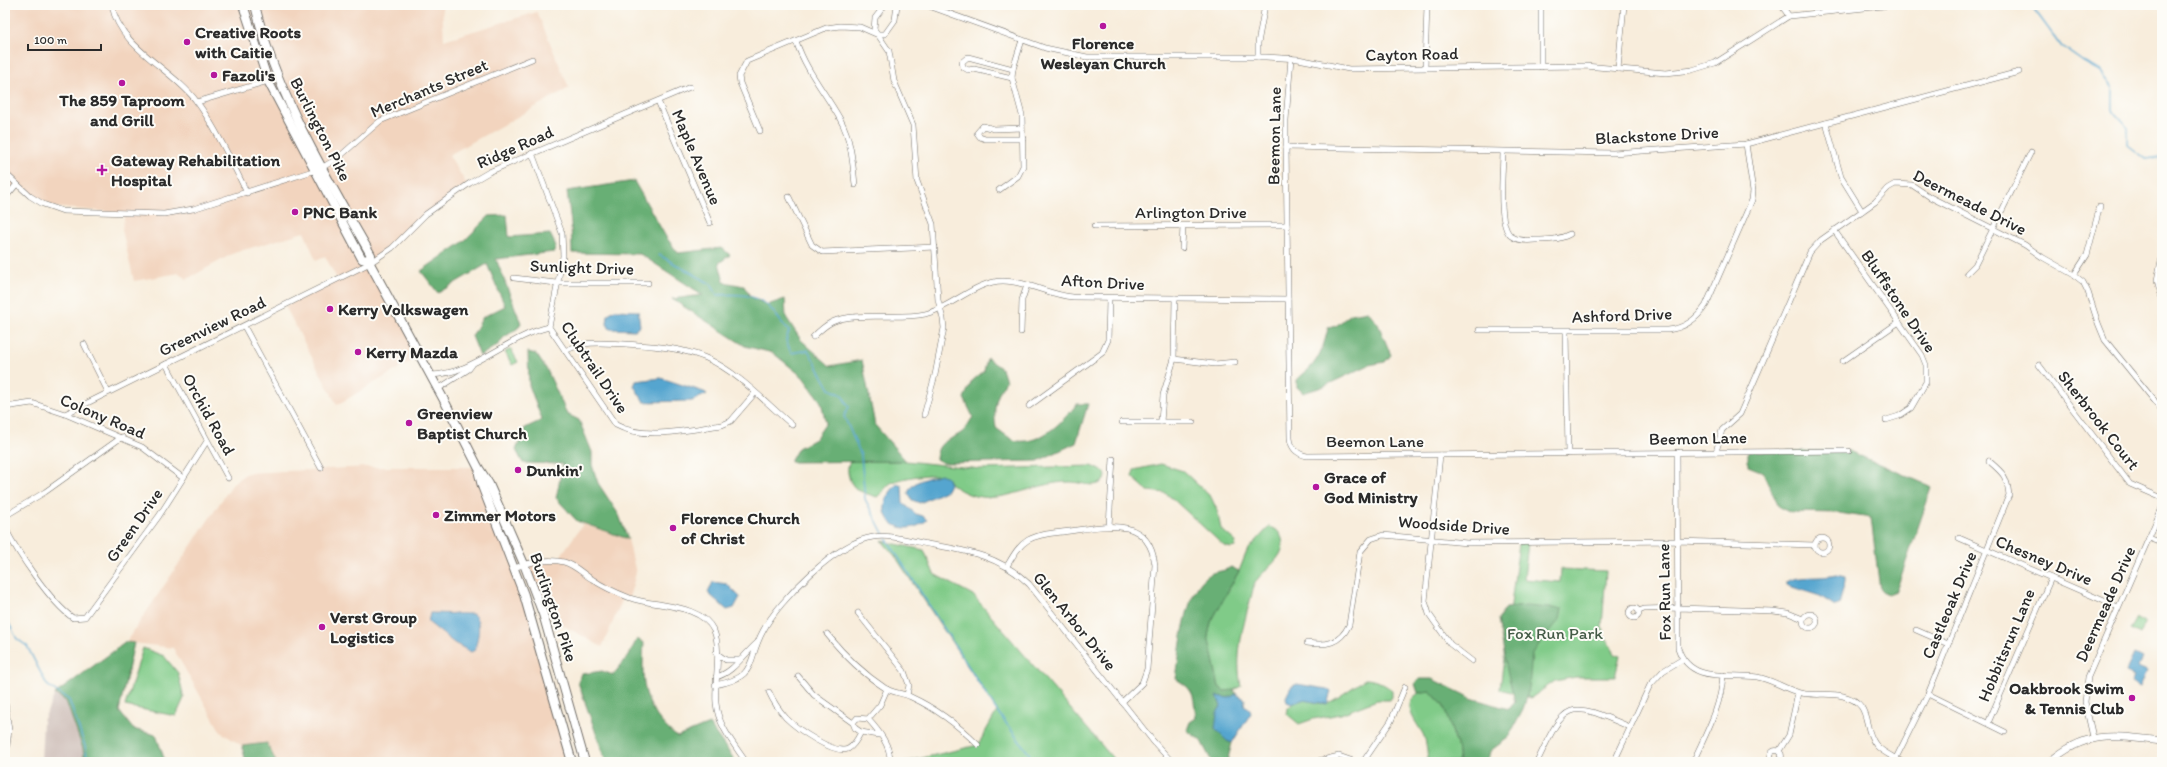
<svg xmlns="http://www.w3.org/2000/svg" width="2167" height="767" font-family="Itim,sans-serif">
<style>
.built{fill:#f2d4be}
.industrial{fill:#cfc0ba}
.green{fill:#80cb88;stroke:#567b5a}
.forest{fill:#68af74;stroke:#4a6d50}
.water{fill:#55a5cf;stroke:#40687d}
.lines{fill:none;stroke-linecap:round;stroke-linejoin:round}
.stream{stroke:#55a5cf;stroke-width:1.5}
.minor-casing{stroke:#736f69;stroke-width:6}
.tertiary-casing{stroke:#736f69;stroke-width:8}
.primary-casing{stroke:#736f69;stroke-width:10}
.minor{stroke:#fff;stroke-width:5}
.tertiary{stroke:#fff;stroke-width:7}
.primary{stroke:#fff;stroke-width:8}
.poi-dot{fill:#b5179e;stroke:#fdfcf7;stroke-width:1.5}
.labels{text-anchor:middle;stroke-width:4;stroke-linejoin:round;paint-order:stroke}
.poi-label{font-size:17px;font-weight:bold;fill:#2b2b2b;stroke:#fdfcf7;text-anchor:start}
.street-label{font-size:17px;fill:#2b2b2b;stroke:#fdfcf7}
.park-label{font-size:17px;fill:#445b47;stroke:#fdfcf7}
</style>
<rect width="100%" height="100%" fill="#fdfcf7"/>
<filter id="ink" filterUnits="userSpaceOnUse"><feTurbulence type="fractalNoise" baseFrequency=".025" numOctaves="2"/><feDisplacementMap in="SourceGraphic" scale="8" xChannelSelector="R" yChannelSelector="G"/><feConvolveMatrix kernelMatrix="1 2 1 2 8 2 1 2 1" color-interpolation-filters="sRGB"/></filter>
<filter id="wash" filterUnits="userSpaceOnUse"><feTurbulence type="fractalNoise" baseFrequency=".012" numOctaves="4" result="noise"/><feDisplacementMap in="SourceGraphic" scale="16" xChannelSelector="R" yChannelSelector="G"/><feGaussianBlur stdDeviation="0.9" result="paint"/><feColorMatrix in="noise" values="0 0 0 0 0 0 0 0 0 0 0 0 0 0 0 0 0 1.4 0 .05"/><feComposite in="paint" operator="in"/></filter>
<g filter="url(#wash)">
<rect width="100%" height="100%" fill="#f8eddc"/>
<g class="built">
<polygon points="5,5 442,5 444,40 537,12 569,88 449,155 467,185 426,214 408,232 370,263 420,356 337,405 285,306 337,279 325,256 316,260 304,232 234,253 187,279 179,273 134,281 122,230 125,213 52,207 16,186 5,198"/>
<polygon points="369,467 478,467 524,595 572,762 276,762 267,743 242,746 221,732 173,648 126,642 234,482 247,473"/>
<polygon points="583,524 628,539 636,573 629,598 624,596 602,647 543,614 524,564 557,561"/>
</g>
<polygon class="industrial" points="55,694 66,701 83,749 85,762 41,762 43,721"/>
<g class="green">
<polygon points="511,349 518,362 512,365 505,352"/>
<path d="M850,461H906L981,469L1091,466L1105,472L1106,477C1099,491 1082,482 1070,482C1034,481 997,510 962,491C955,487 950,485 947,477C936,472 905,477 893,482C886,485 883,493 877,497C871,495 863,493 858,490C849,485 845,469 850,461Z"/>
<polygon points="1161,464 1183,471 1211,497 1217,510 1221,529 1236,542 1235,547 1231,548 1224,546 1173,499 1165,493 1148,491 1132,477 1134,470"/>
<path d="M1269,527C1280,528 1285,541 1282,550C1277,563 1264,570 1256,581C1253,586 1252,595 1250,601C1242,630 1235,657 1241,686L1234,690L1224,691L1219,687L1213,660L1208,636L1211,622L1239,571L1247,551Z"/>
<polygon points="882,541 924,550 934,574 973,595 1116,762 905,762 978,745 997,711 895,556"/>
<polygon points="1519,543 1528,543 1524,579 1560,582 1561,569 1606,571 1602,627 1604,629 1603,634 1616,655 1620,656 1615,677 1576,677 1555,681 1531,698 1500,689"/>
<polygon points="2137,617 2146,622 2139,634 2130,629"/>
<polygon points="143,648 164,656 178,673 184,698 176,716 125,706"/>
<path d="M1365,679C1375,679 1384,684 1392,690V697L1390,700H1377L1341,714L1313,719L1299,724L1287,714L1288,708C1304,692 1314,706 1327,703C1331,703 1359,683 1365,679Z"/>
<path d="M1423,691H1430L1443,705L1457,745L1459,762H1428C1427,754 1427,742 1423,734C1415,720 1398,702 1423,691Z"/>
</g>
<g class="forest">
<polygon points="634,181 666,237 678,253 722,248 730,255 719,263 724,282 744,286 750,296 767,305 785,299 786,317 801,340 830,366 862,360 875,425 906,461 790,462 798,448 815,439 826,423 821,402 803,377 773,353 745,346 672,299 703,295 640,254 572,253 571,223 567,191"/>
<polygon points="507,215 509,237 550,234 556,246 554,252 496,259 521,323 518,328 503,338 499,344 480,356 472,336 483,317 505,306 487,264 438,293 421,271 463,242 489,216"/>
<path d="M1368,311L1378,324L1391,355L1385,362L1369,365L1322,387L1303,393L1297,387V380C1301,375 1305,373 1309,369C1320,358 1325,342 1328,328L1336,326L1351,314Z"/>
<polygon points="528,352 536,354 547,370 567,414 579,420 592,452 592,465 598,483 619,515 628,539 577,521 556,498 563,464 523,463 516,450 525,428 542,420 529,385"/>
<path d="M987,358L1002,369L1006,381C995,397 993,409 996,428C1002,432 1011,440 1017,441C1042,444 1063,421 1077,404H1088L1076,443L1038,461L943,463L936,459C938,440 947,442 961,433C966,430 969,422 973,417L964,398L972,381L984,371Z"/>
<polygon points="1748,451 1849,451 1932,487 1896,591 1888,594 1880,590 1871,518 1839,513 1789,512 1779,507 1763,472 1748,466"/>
<path d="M1231,567L1239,571L1211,622L1208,636L1219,687L1224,691L1234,690L1236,694L1229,698L1217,696L1221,706L1217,713L1227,741L1232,743L1227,762H1212L1201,741L1187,730L1190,722L1196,718C1193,696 1196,691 1176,679C1180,652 1184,595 1206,577C1213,570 1222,573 1231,567Z"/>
<polygon points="1526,606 1562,609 1560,619 1532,653 1529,688 1523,710 1508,738 1490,751 1488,762 1459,762 1457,745 1443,705 1430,691 1418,693 1415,684 1419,679 1432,679 1471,698 1509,709 1515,702 1507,670 1498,619 1506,608"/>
<path d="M637,639L644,643C641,685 643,709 677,737L709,724L736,762H606L578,682L582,674L602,671L613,675L629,655Z"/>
<polygon points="126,642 134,643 119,711 133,729 156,735 165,761 85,762 83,749 66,701 55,694"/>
<polygon points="267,743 276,762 246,762 242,746"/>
</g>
<g class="water">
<polygon points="615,310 638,311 640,326 635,330 610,329 607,324 608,314"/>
<polygon points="661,378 704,392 707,394 692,401 644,402 634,386 636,381"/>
<path d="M941,474L947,477L950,484L947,490L920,503L912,500L908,493C912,480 929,478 941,474Z"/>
<path d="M897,484L902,486L903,503L916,514L923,516L927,520C901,542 866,515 897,484Z"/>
<path d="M1836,575L1845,577V582L1839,605L1835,606L1820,596L1786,585V582C1796,575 1821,579 1836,575Z"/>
<polygon points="713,582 727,584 740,597 734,608 727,610 708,593"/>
<path d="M430,613L473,614C483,623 477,639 475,650L471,652L454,643L428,622Z"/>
<polygon points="2134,655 2142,659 2138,667 2147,671 2140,687 2131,682 2134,676 2126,672"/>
<polygon points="1297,684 1327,689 1331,692 1327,704 1302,700 1292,704 1287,702 1286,697 1291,687"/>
<polygon points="1236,694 1245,699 1244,705 1249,708 1251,713 1232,743 1227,741 1215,729 1217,713 1221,706 1217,696 1229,698"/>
</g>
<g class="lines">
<g class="stream">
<polyline points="2031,5 2062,47 2082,61 2101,72 2113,88 2113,111 2128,128 2128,145 2146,159 2162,157"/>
<path d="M659,255L711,284L717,295C734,294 753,293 767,305C775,312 781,323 789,331L786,340L791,353L808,350L830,389L842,395L849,407L844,416L861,455L865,499L884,535"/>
<polyline points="886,538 997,711 1030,755 1030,762"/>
<polyline points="5,616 17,639 27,646 47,685 69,700 85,746 88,762"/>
</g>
</g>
</g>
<g filter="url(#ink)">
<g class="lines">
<g class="minor-casing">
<g id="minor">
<path d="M112,5C119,48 172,68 197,102C215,126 234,166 247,193"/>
<polyline points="885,5 875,18 874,29 889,51 894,81 913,125 917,181 933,224 938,300 943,319 944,328 935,375 924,415"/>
<polyline points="926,5 1045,48 1087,57 1266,57 1298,59 1349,69 1585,66 1666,73 1692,70 1715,63 1789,16 1893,5"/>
<polyline points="1541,5 1541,67"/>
<polyline points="1781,5 1789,16"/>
<path d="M796,41C806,71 825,92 840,119C851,138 853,164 855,185"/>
<polyline points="1258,57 1258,43 1265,5"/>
<path d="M1291,58L1286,120V147L1290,438C1291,448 1297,454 1307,456L1849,451"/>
<polyline points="1425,67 1427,5"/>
<polyline points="1618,69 1624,5"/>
<polyline points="1012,78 974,69 968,70 963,67 962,62 968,57 1013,69"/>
<polyline points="658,101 710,223"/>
<polyline points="197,102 268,81"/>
<polyline points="1826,123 1841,177 1862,211"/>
<polyline points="1022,128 994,129 983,126 977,133 980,137 985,139 1023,139"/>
<polyline points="760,131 740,83 739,76 747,61 826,28 840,26 860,27 876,34 885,34 895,20 897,5"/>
<polyline points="1286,147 1613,153 1746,144 2019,72"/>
<path d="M1503,152C1503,171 1497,225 1511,236C1518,241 1526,241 1535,240C1548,240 1559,240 1570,234"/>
<path d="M532,153L562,233L563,256L549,327L616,425C645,441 691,429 722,425L731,421L755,393"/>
<polyline points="323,167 338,158 380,121 532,59"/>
<polyline points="5,173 30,196 43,204 63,211 164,214 193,209 316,170"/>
<polyline points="999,190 1018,176 1023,166 1022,115 1012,78 1013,69 1022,40"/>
<polyline points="789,197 812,245 822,252 935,247"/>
<polyline points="5,198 16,185"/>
<polyline points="1094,226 1287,225"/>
<polyline points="1834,230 1922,355 1926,365 1926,382 1911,408 1899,416 1886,420"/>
<polyline points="1182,248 1183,226"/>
<polyline points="2162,256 2157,280 2162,298"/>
<polyline points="1967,273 1975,265 2031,152"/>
<polyline points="2074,275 2087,255 2100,206"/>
<polyline points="514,278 556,283 648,283"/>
<polyline points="244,326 321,468"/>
<path d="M1479,330H1668C1685,328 1697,319 1706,305L1752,200L1753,191L1746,144"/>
<polyline points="1566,331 1568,454"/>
<polyline points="1021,332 1022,300 1027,285"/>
<path d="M813,337C818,332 824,326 832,322C856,311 897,320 925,314C951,308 975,281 1003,281C1027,281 1049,295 1073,297L1288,299"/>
<polyline points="84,344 108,392"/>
<path d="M565,351C587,340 601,343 625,344C652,346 680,347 706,358C738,372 766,403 792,425"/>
<polyline points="1174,359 1215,364 1235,362"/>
<polyline points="1843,361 1899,322"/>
<polyline points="166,364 228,478"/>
<polyline points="2039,365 2130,484 2162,498"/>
<path d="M430,375C475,374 506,337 549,327"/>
<polyline points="438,389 469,369 472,365"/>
<polyline points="1029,406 1102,353 1108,340 1109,299"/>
<polyline points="5,407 32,403 65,414 142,447 183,478"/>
<polyline points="65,414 370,263 392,248 426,214 470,183 489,172 690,87"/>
<polyline points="1122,422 1193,422"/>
<polyline points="1161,422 1163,395 1174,359 1175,298"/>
<path d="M1677,452L1678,648C1690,684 1728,673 1757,677C1771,679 1783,688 1797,692C1811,697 1828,692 1843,696C1874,704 1861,726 1876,745C1883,753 1894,757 1902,762"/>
<polyline points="1716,452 1722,430 1740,414 1810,252 1821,240 1875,202 1888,188 1895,184 1912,185 1930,197 2025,245 2042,257 2074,275 2083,282 2088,292 2098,323 2105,340 2162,410"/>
<polyline points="1440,455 1425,601 1429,614 1450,644 1472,661"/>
<polyline points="5,516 45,492 122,437"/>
<polyline points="1109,526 1113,459"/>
<path d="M5,528C18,553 50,602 73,618L85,617L159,516L207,441"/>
<polyline points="1959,538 2118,607"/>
<polyline points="2149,538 2162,543"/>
<circle cx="1822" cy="545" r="7"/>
<path d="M1007,566C1013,556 1018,546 1028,540C1040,533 1057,533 1070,531C1105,526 1149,515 1155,565L1147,669L1142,683L1122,702"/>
<path d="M514,568C530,562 546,558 564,562C575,565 583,574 592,579C603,587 617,593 630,598C656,607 701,603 714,631C722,650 714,683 716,703C718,726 734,744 746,762"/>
<circle cx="1634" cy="613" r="5"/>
<polyline points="1639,611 1644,609 1678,608 1773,611 1788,613 1803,619"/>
<polyline points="858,613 904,671 909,685 907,695"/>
<circle cx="1810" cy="621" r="7"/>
<polyline points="1916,630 1948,644"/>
<path d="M827,634C844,655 862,673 885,688C893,693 903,693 911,697C937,709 958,725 978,745"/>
<path d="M1307,643C1326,646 1340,644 1349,625L1360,552L1371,539L1383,535L1467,543L1677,541L1815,545"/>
<polyline points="716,653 726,660 739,660"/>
<polyline points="798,676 814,695 853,723"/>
<path d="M716,677C733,673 744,654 757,643"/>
<path d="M715,685C759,677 746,662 763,631C779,600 837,542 873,537C892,534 914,542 933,545C970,551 1001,557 1029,584L1153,741L1172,762"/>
<path d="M769,692C773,701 779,710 786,718C796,728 834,755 848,749C854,746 858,738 861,732"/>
<polyline points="1928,694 2005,732"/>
<polyline points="5,703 9,730 5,762"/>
<polyline points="868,719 880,705 887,689"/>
<polyline points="1988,723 2051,578"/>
<path d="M879,735L861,732L855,728L853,723L857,718L868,719C879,731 891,746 890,762"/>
<polyline points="2093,737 2085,702 2088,677 2162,508"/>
<circle cx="1776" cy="756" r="5.5"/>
<polyline points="1779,751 1789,735 1798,693"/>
<polyline points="1314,762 1339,756 1356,762"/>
<polyline points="1363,762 1391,721 1405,687"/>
<path d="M1537,762C1566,700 1568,700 1630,727"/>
<polyline points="1614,762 1650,685 1663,671 1683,659"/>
<path d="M1693,762C1706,733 1721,708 1723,675"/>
<path d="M1894,762L1928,694L2009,495C2007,476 2003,473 1989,461"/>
</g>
</g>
<g class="tertiary-casing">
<path id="tertiary" d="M2050,762C2087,729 2117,736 2162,741"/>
</g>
<g class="primary-casing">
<g id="primary">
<polyline points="243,5 268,81 362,259 368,260 445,402 478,467 489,484 524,564 543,614 585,762"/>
<path d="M255,5C275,92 327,178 371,255L368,260"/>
<polyline points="479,474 482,486 524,595 572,762"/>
</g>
</g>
<use href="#minor" class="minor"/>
<use href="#tertiary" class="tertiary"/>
<use href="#primary" class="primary"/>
</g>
</g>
<g class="poi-dot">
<circle cx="1103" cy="26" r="4"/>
<circle cx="187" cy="42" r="4"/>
<circle cx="214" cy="75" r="4"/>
<circle cx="122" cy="83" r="4"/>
<path d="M100 164h4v4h4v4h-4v4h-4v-4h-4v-4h4z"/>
<circle cx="295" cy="212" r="4"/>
<circle cx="330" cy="309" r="4"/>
<circle cx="358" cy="352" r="4"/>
<circle cx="409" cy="423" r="4"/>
<circle cx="518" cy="470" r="4"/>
<circle cx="1316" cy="487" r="4"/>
<circle cx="436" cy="515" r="4"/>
<circle cx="673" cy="528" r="4"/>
<circle cx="322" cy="627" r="4"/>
<circle cx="2132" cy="698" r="4"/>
</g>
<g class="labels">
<g class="poi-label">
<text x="195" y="38">Creative Roots<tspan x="195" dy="20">with Caitie</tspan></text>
<text x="1103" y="49" text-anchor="middle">Florence<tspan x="1103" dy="20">Wesleyan Church</tspan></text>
<text x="222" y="81">Fazoli's</text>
<text x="122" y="106" text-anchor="middle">The 859 Taproom<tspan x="122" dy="20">and Grill</tspan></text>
<text x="111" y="166">Gateway Rehabilitation<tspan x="111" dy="20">Hospital</tspan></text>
<text x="303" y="218">PNC Bank</text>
<text x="338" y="315">Kerry Volkswagen</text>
<text x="366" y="358">Kerry Mazda</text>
<text x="417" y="419">Greenview<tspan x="417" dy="20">Baptist Church</tspan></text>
<text x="526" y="476">Dunkin'</text>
<text x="1324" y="483">Grace of<tspan x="1324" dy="20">God Ministry</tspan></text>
<text x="444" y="521">Zimmer Motors</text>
<text x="681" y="524">Florence Church<tspan x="681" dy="20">of Christ</tspan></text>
<text x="330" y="623">Verst Group<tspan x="330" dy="20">Logistics</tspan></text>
<text x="2124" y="694" text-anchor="end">Oakbrook Swim<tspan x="2124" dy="20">&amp; Tennis Club</tspan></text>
</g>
<g class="street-label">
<text transform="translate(1412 54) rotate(-1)" y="6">Cayton Road</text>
<text transform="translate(429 88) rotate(-23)" y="6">Merchants Street</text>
<text transform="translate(321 129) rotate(63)" y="6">Burlington Pike</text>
<text transform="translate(1657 135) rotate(-3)" y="6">Blackstone Drive</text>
<text transform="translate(1274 136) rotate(-89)" y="6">Beemon Lane</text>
<text transform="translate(515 147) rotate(-24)" y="6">Ridge Road</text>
<text transform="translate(697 157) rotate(67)" y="6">Maple Avenue</text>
<text transform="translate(1970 202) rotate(27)" y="6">Deermeade Drive</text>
<text x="1191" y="218">Arlington Drive</text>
<text transform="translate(582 267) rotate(2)" y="6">Sunlight Drive</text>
<text transform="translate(1103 282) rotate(3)" y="6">Afton Drive</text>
<text transform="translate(1899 301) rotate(56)" y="6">Bluffstone Drive</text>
<text transform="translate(1622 315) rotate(-2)" y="6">Ashford Drive</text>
<text transform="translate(212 326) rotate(-26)" y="6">Greenview Road</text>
<text transform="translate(595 367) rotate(56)" y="6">Clubtrail Drive</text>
<text transform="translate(209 414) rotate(61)" y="6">Orchid Road</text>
<text transform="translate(103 416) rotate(23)" y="6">Colony Road</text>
<text transform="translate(2099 420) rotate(52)" y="6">Sherbrook Court</text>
<text transform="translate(1698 438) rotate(-1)" y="6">Beemon Lane</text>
<text x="1375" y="447">Beemon Lane</text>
<text transform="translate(134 525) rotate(-55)" y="6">Green Drive</text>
<text transform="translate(1454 525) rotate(4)" y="6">Woodside Drive</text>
<text transform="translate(2044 560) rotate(23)" y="6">Chesney Drive</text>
<text transform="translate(1664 592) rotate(-91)" y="6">Fox Run Lane</text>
<text transform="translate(2105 604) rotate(-66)" y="6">Deermeade Drive</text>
<text transform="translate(1949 605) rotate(-67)" y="6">Castleoak Drive</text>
<text transform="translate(554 607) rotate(71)" y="6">Burlington Pike</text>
<text transform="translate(1075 621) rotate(51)" y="6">Glen Arbor Drive</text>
<text transform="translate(2006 645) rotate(-67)" y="6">Hobbitsrun Lane</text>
</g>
<g class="park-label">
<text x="1555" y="639">Fox Run Park</text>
</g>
</g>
<rect width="2167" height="767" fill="none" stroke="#fdfcf7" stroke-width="20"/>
<path d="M28 44v6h73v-6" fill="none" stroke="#2b2b2b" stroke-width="2"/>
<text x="34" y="44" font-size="12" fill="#2b2b2b" stroke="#fdfcf7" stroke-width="3" paint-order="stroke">100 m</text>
</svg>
